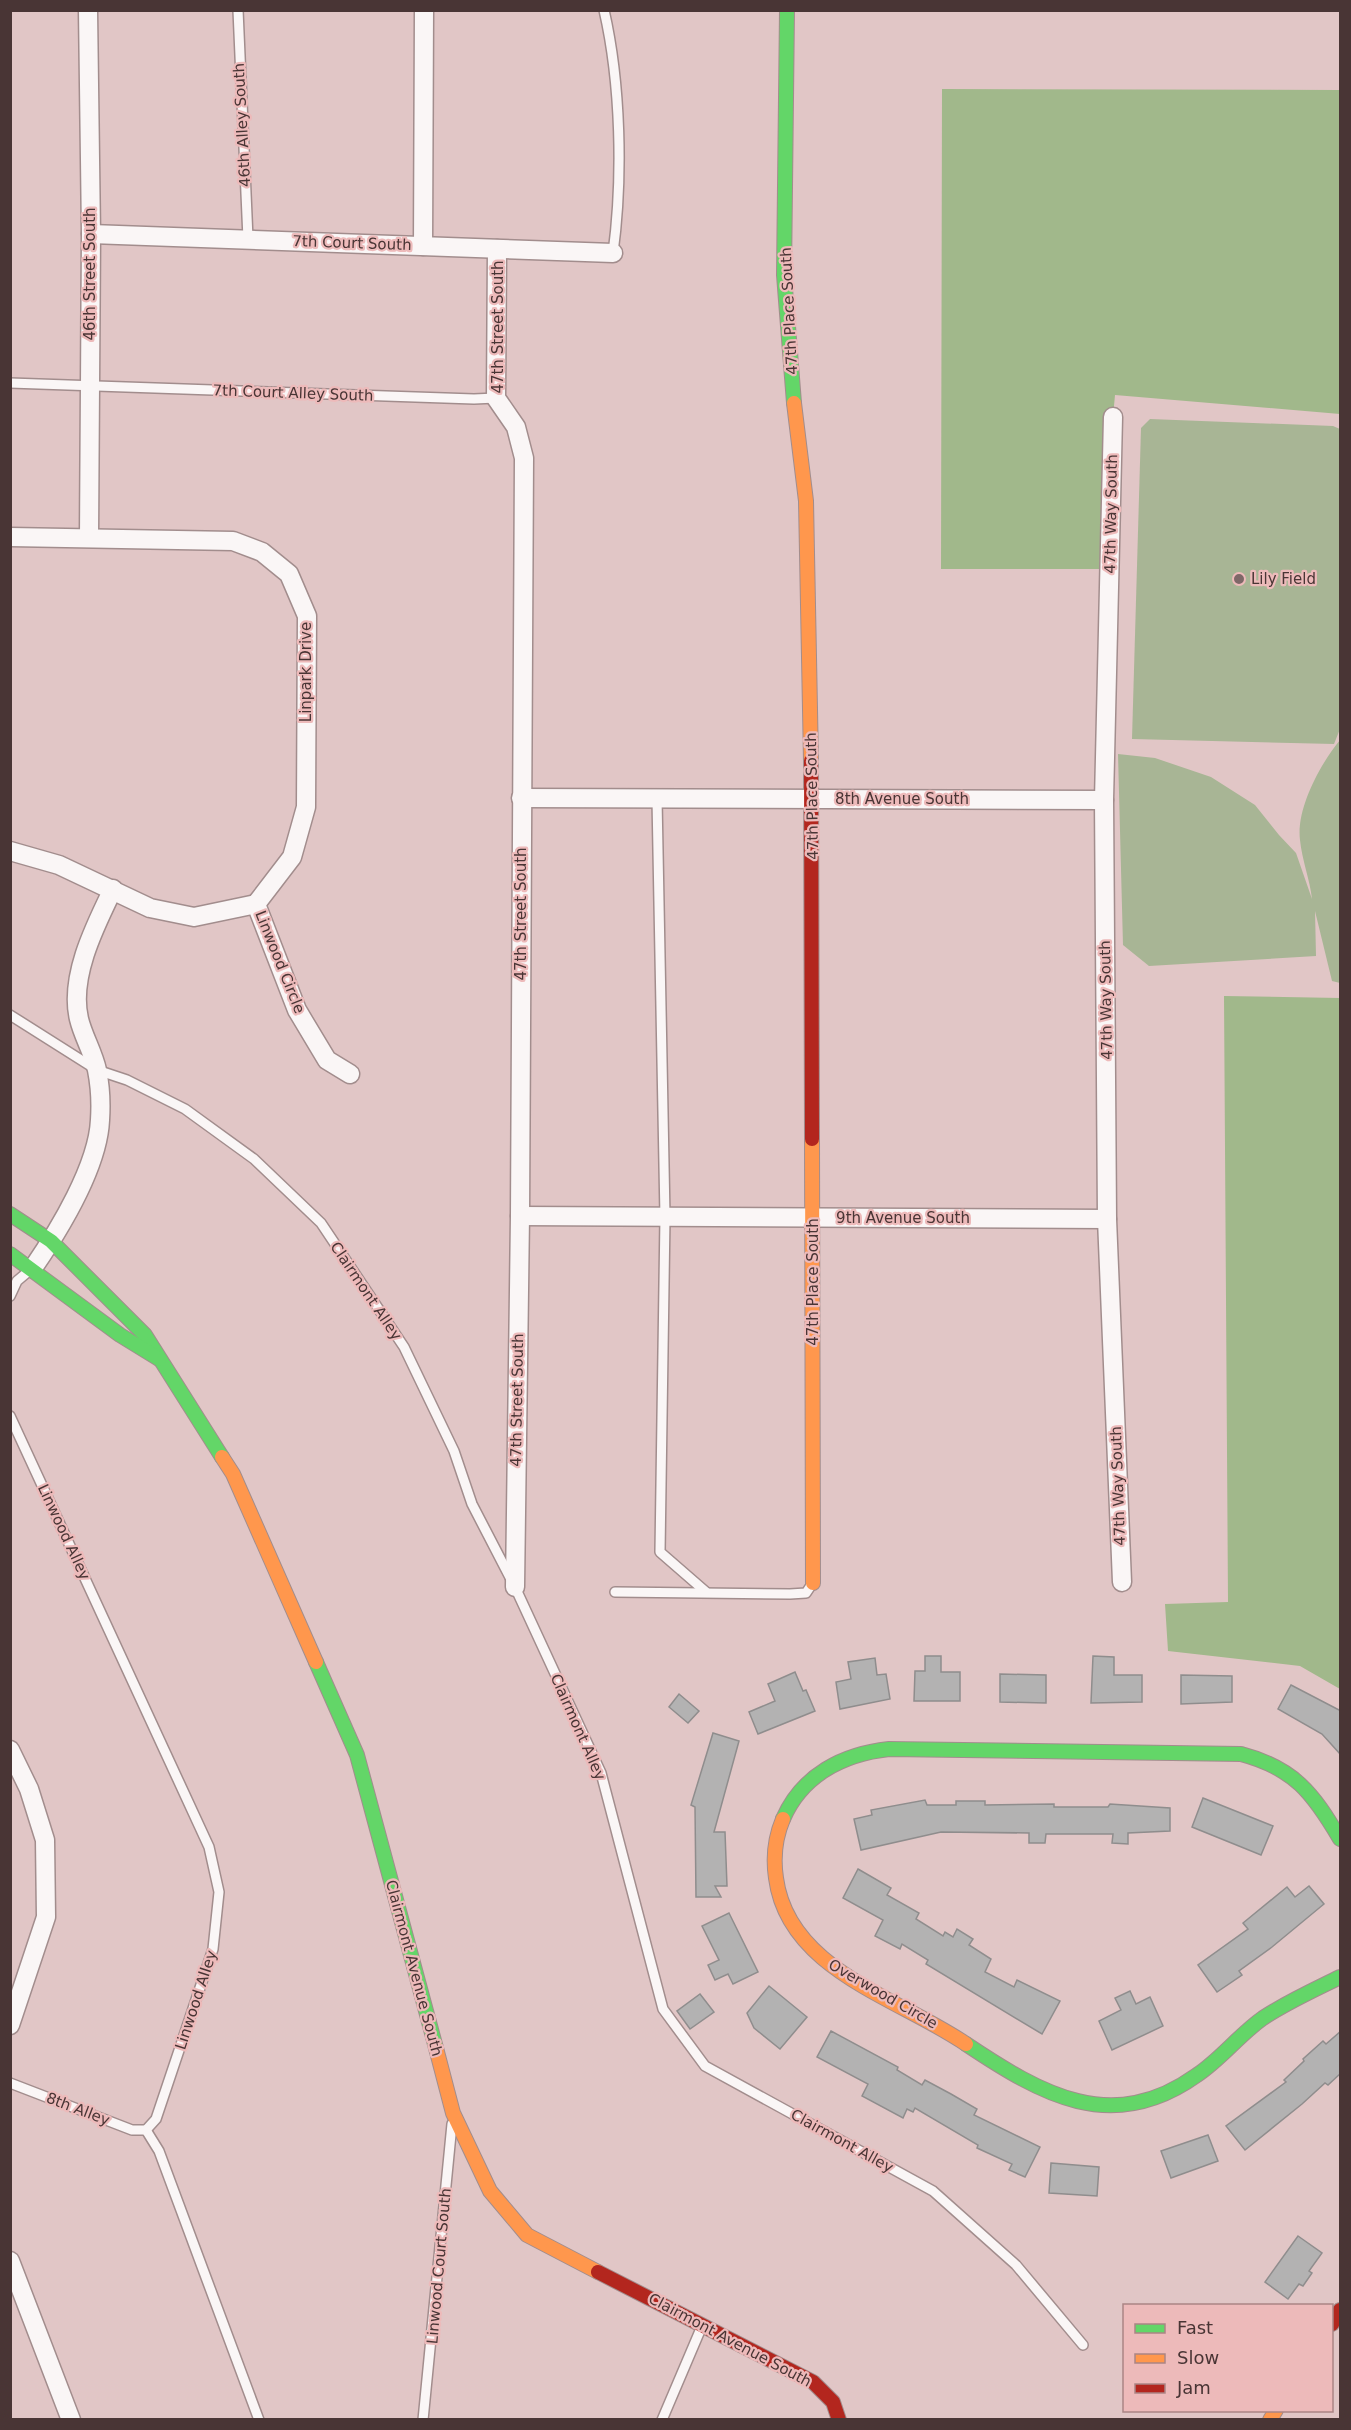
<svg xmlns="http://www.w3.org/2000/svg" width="1351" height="2430" font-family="'DejaVu Sans',sans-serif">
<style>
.green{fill:#a8b595}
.forest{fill:#a1b88b}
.building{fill:#b3b2b2;stroke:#8f8d8d;stroke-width:1.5}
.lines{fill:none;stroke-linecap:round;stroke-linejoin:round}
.lane-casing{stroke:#a28d8d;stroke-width:12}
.street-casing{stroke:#a28d8d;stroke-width:21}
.fast-casing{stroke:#a28d8d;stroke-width:16}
.slow-casing{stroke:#a28d8d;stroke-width:16}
.jam-casing{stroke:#a28d8d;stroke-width:16}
.lane{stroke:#faf6f6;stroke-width:9}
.street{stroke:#faf6f6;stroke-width:18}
.fast{stroke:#63d668;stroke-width:14}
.slow{stroke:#ff974d;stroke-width:14}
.jam{stroke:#b3261e;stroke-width:14}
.poi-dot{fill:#7e6868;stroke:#edbaba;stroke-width:2}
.labels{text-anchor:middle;stroke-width:4.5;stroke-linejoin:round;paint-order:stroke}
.street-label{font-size:15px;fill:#493535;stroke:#edbaba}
.poi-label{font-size:15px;fill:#493535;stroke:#edbaba;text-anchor:start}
</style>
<rect width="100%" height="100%" fill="#e1c6c6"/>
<g class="green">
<polygon points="1150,419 1333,426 1340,429 1340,729 1334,744 1132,739 1141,428"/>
<path d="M1340,740V983L1332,981L1315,911L1316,956L1149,966L1123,945L1118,754L1155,758L1211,777L1255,805L1279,835L1296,853L1312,899C1310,880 1302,860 1300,840C1296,808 1321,763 1340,740Z"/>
</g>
<g class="forest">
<polygon points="942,89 1340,90 1340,414 1115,395 1099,569 941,569"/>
<polygon points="1224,996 1340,998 1340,1689 1300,1666 1168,1651 1165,1604 1228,1602"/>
</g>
<g class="building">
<polygon points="925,1656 941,1656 941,1672 960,1672 960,1701 914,1701 915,1671 925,1671"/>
<polygon points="1093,1656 1114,1657 1114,1675 1142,1675 1142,1702 1091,1703"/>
<polygon points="875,1658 877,1675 886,1674 890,1699 840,1709 836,1682 851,1679 848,1662"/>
<polygon points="795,1672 803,1691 806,1690 815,1711 758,1734 749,1712 775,1701 768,1684"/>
<polygon points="1000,1674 1046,1675 1046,1703 1000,1702"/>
<polygon points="1181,1675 1232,1676 1232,1702 1181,1704"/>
<polygon points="1291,1685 1341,1711 1341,1755 1322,1734 1278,1709"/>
<polygon points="679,1694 699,1711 688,1723 669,1707"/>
<polygon points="713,1733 739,1741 714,1832 725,1832 727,1886 715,1886 721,1897 696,1897 695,1807 691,1805"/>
<polygon points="1203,1798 1273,1826 1261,1855 1192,1827"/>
<polygon points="925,1800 927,1805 956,1805 956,1801 985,1801 985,1805 1054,1804 1054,1807 1108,1807 1110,1804 1170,1808 1170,1831 1128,1833 1128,1844 1112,1843 1113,1834 1046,1834 1045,1843 1029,1843 1029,1833 941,1832 861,1850 854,1819 872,1815 871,1810"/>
<polygon points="858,1869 891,1888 887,1895 919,1913 916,1919 943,1936 945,1932 953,1937 957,1929 973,1939 969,1945 991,1959 985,1972 1014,1987 1017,1980 1060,2001 1042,2034 926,1964 928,1960 902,1944 900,1949 875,1936 883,1920 843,1898"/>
<polygon points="1309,1886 1324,1904 1272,1947 1239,1971 1242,1975 1217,1992 1198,1965 1248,1929 1243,1923 1287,1887 1295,1897"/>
<polygon points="729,1913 758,1972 733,1984 728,1974 715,1980 708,1965 719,1960 702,1926"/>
<polygon points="769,1986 807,2017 780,2049 754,2028 747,2013"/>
<polygon points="1130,1991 1136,2004 1150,1997 1163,2026 1112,2050 1099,2021 1121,2010 1115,1998"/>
<polygon points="700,1994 714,2012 690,2029 677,2011"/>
<polygon points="831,2031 898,2067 897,2070 922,2085 925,2080 951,2094 977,2109 974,2115 1040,2147 1025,2177 1009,2170 1012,2164 977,2148 978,2145 915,2108 913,2112 907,2109 903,2118 862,2096 868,2084 817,2057"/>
<polygon points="1341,2031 1341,2073 1328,2085 1325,2083 1302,2104 1245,2150 1226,2126 1286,2082 1284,2080 1304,2061 1303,2059 1323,2041 1326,2044"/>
<polygon points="1208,2135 1218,2161 1171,2178 1161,2151"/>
<polygon points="1051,2163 1099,2167 1097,2196 1049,2193"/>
<polygon points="1298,2236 1322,2253 1309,2271 1312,2273 1303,2286 1299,2284 1288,2299 1265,2282"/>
</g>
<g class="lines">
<g class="lane-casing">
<g id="lane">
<polyline points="238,10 248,239"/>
<path d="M604,10C621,84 623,178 613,253"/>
<polyline points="10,383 474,399 496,398"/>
<polyline points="657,799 665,1217 660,1552 706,1592"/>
<polyline points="10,1015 97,1070 127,1080 185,1109 254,1159 321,1223 404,1347 454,1451 472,1504 515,1587 601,1773 663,2009 705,2066 933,2191 1016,2265 1083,2345"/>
<polyline points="10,1296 17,1281 30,1270"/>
<polyline points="10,1416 209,1847 219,1892 213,1949 156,2119 146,2130"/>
<polyline points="615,1592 790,1594 806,1593 812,1584"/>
<polyline points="10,2083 132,2130 146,2130"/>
<polyline points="146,2130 159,2151 259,2420"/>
<polyline points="423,2420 452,2124"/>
<polyline points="662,2420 702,2326"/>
</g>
</g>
<g class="street-casing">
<g id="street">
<polyline points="88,10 91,234 89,537"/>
<polyline points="91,234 613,253"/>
<polyline points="423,246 424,10"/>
<polyline points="497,249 496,398 516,427 524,458 520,1216 515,1587"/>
<polyline points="1113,417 1104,800 1107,1219 1122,1582"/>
<polyline points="10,537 233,541 262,552 289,574 307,616 306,807 292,857 256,904"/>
<polyline points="521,798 1104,800"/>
<polyline points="10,851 59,865 150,908 194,917 256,904"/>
<polyline points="256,904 297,1010 327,1060 350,1074"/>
<polyline points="520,1216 1107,1219"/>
<path d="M33,1268C59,1230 98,1166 100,1120C101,1105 100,1085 97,1070C93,1052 83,1036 79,1019C69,977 95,926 113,889"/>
<polyline points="10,1750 29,1789 45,1840 46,1917 10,2025"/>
<polyline points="10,2261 71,2420"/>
</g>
</g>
<g class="fast-casing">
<g id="fast">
<polyline points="787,10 784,275 794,403"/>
<polyline points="10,1214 51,1241 145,1335 222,1457"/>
<polyline points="10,1254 120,1335 159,1359"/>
<polyline points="316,1662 357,1755 436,2048"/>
<path d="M783,1819C802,1775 843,1754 889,1749L1241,1754C1294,1768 1313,1793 1340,1839"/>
<path d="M966,2044C1041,2094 1112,2136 1197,2075C1221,2059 1239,2035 1263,2018C1287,2002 1314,1990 1340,1977"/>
</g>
</g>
<g class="slow-casing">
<g id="slow">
<polyline points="794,403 806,501 811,761"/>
<polyline points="812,1139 813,1583"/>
<polyline points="222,1457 233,1474 316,1662"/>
<path d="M783,1819C775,1838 773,1858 776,1878C788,1970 899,1998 966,2044"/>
<polyline points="436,2048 453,2113 490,2191 527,2235 598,2272"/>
<polyline points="1270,2420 1276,2410"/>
</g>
</g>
<g class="jam-casing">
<g id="jam">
<polyline points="811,761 812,1139"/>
<polyline points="598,2272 813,2382 833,2402 839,2420"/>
<polyline points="1332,2324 1340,2310"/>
</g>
</g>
<use href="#lane" class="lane"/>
<use href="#street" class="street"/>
<use href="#fast" class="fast"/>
<use href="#slow" class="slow"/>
<use href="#jam" class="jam"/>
</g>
<circle class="poi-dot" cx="1239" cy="579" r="6"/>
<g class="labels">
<g class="street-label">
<text transform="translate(242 125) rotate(-93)" y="5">46th Alley South</text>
<text transform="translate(352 243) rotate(2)" y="5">7th Court South</text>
<text transform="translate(90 274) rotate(-90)" y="5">46th Street South</text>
<text transform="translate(789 311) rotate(-93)" y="5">47th Place South</text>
<text transform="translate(498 327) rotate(-90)" y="5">47th Street South</text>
<text transform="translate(293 393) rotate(2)" y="5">7th Court Alley South</text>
<text transform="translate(1111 514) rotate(-89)" y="5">47th Way South</text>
<text transform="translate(306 672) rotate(-90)" y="5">Linpark Drive</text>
<text transform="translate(812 796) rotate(-91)" y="5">47th Place South</text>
<text x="902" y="804">8th Avenue South</text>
<text transform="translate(521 914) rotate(-90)" y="5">47th Street South</text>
<text transform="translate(280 962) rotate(68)" y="5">Linwood Circle</text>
<text transform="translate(1106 1000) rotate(-91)" y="5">47th Way South</text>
<text x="903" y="1223">9th Avenue South</text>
<text transform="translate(813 1282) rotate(-90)" y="5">47th Place South</text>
<text transform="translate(366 1291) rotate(56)" y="5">Clairmont Alley</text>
<text transform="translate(517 1400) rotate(-89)" y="5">47th Street South</text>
<text transform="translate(1118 1486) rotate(-92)" y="5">47th Way South</text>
<text transform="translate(64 1532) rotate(65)" y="5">Linwood Alley</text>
<text transform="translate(578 1727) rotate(66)" y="5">Clairmont Alley</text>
<text transform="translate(414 1968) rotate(75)" y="5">Clairmont Avenue South</text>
<text transform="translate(883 1994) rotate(30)" y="5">Overwood Circle</text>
<text transform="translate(196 2000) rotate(-72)" y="5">Linwood Alley</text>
<text transform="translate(78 2109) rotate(21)" y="5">8th Alley</text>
<text transform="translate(842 2141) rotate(29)" y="5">Clairmont Alley</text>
<text transform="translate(439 2266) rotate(-85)" y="5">Linwood Court South</text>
<text transform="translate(730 2340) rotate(28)" y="5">Clairmont Avenue South</text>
</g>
<g class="poi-label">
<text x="1251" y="584">Lily Field</text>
</g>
</g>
<rect width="1351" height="2430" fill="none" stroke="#493535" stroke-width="24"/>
<rect x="1123" y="2304" width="210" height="108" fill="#edbaba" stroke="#ab8585" stroke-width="1.5"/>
<rect x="1135" y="2324" width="30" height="9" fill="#63d668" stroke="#ab8585" stroke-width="1.5"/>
<text x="1177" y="2334" font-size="18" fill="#493535">Fast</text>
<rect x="1135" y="2354" width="30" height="9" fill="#ff974d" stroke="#ab8585" stroke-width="1.5"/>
<text x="1177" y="2364" font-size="18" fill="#493535">Slow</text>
<rect x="1135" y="2384" width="30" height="9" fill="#b3261e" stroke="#ab8585" stroke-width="1.5"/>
<text x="1177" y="2394" font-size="18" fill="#493535">Jam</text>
</svg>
